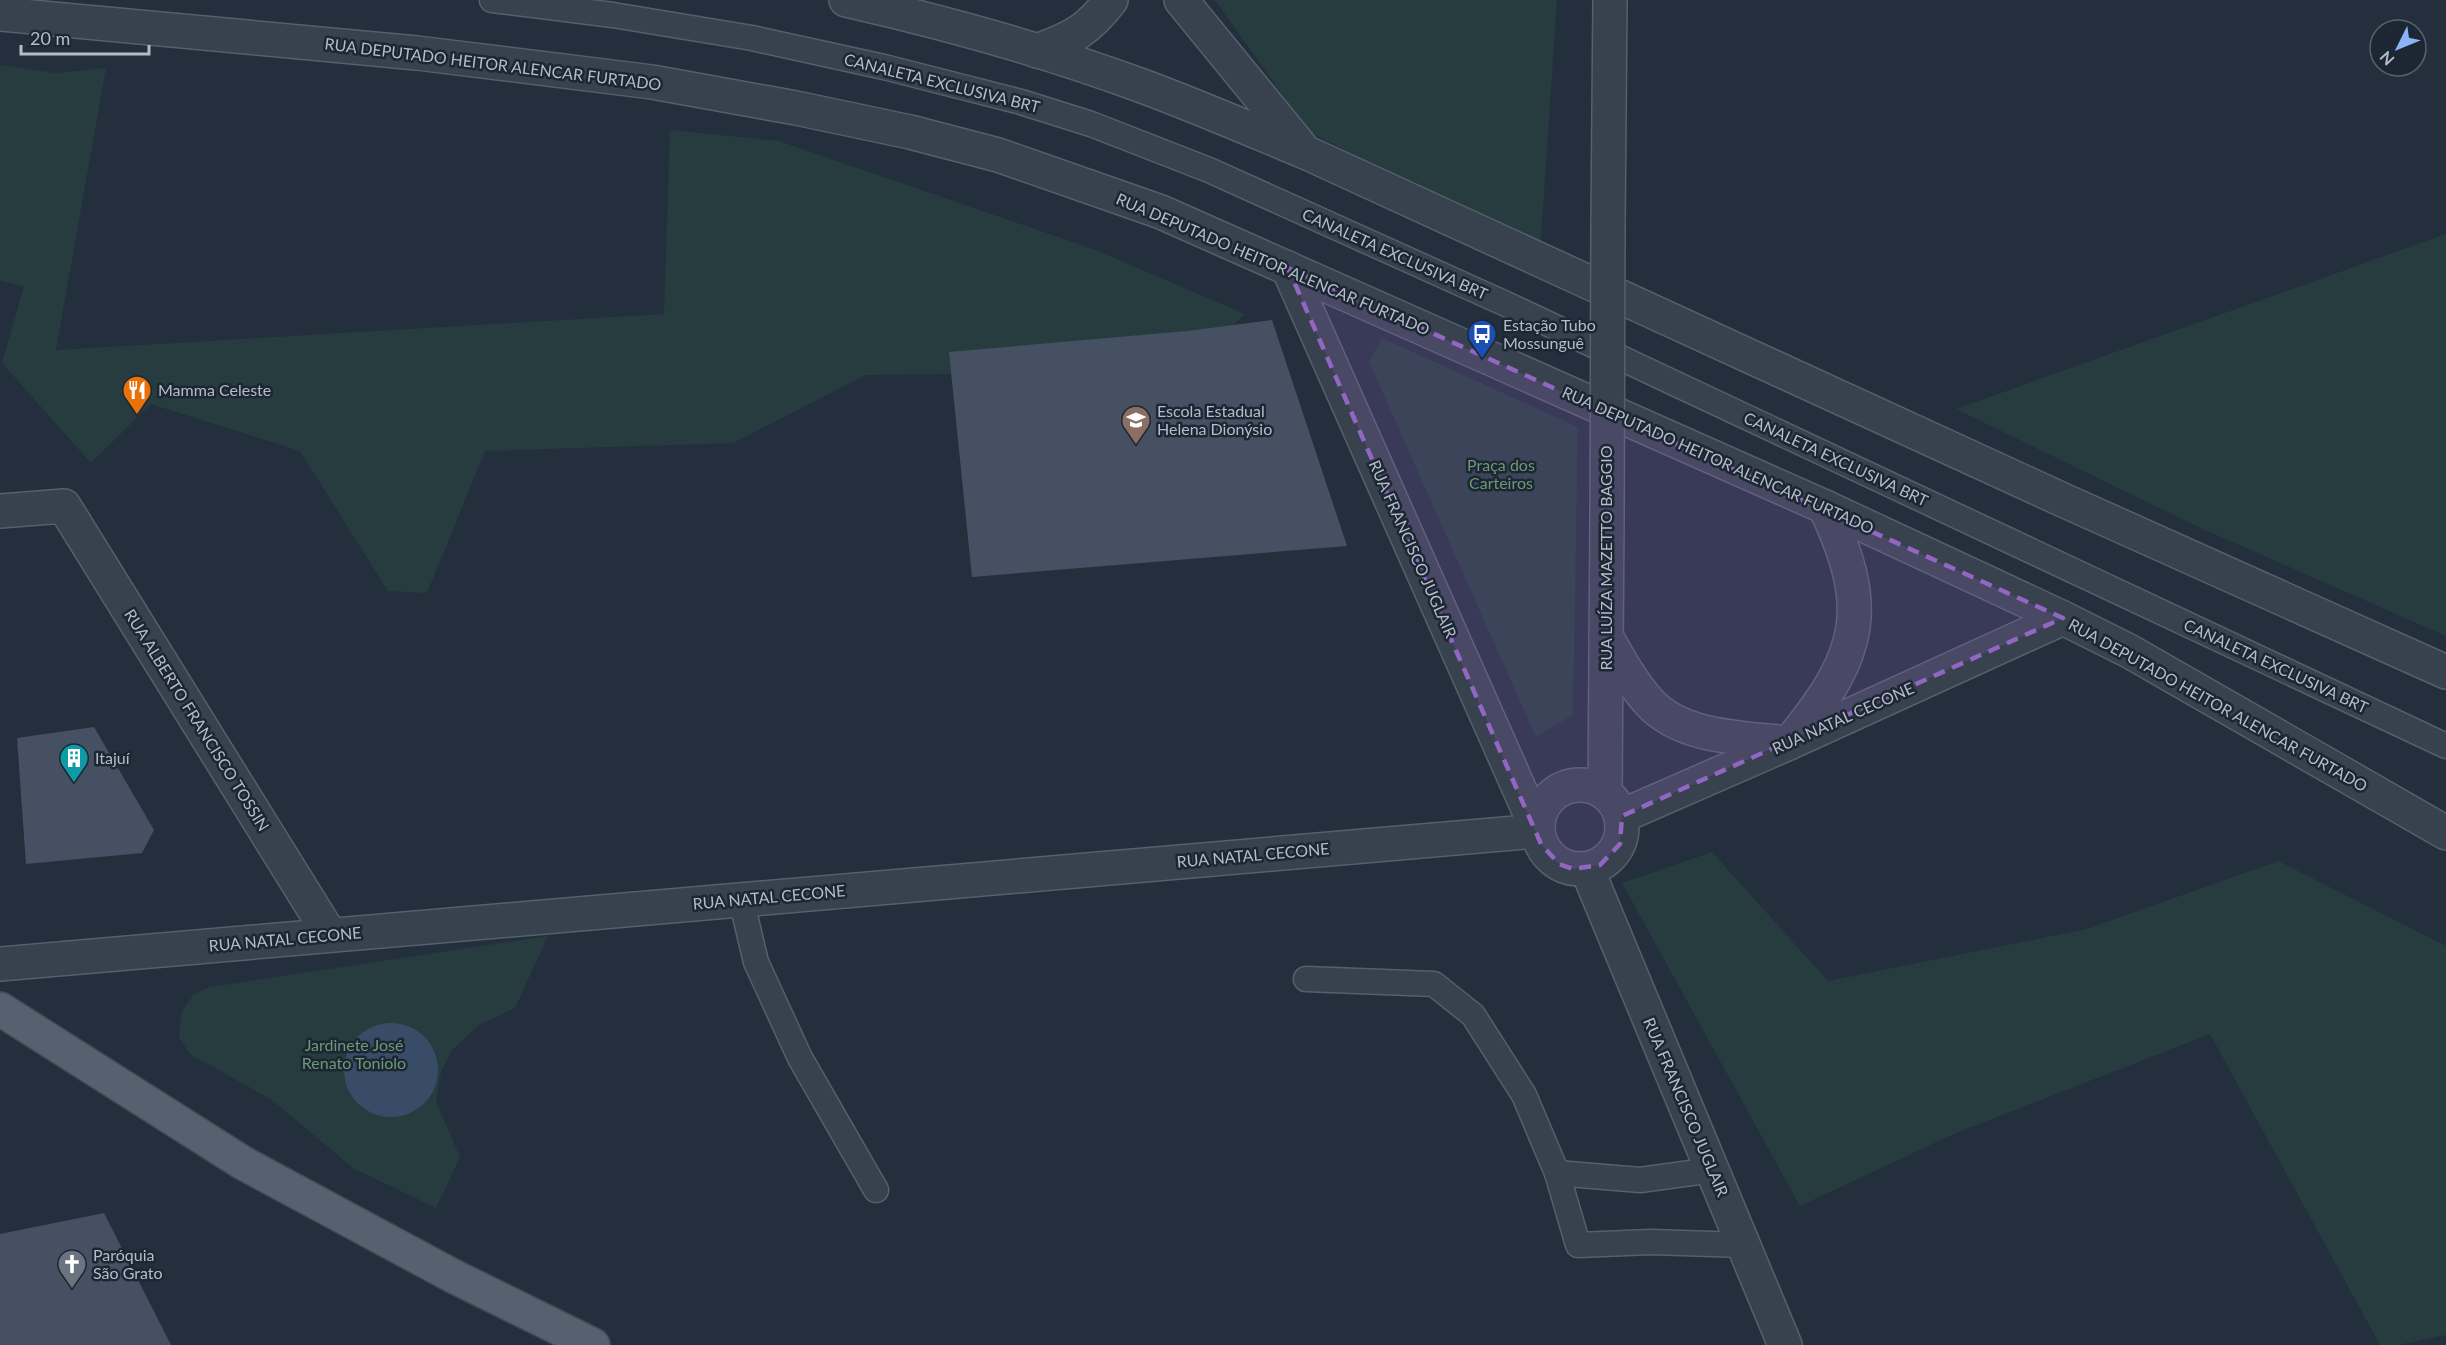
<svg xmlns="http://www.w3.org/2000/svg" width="2446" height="1345" font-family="Lato,sans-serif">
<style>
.green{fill:#263c3f}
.water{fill:#394c67}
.building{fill:#455162}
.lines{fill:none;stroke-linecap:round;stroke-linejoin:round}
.service-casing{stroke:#565f6c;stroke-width:27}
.minor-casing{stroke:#565f6c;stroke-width:36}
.tertiary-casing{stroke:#565f6c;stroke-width:36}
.primary-casing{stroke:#414a57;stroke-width:36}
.service{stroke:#38414e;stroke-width:24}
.minor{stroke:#38414e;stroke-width:33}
.tertiary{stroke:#38414e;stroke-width:33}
.primary{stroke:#56606e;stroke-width:33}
.minor-bridge-casing{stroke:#565f6c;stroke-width:36;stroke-linecap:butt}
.minor-bridge{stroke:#38414e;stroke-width:33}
.marked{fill:#9266c3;fill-opacity:0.2;stroke:#9266c3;stroke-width:4.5;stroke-dasharray:12 8;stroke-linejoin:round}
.labels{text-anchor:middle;stroke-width:5;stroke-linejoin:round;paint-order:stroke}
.street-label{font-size:16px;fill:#b4bcc9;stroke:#1d2633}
.poi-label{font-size:16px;fill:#b4bcc9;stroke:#1d2633;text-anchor:start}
.park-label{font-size:16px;fill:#6b9a76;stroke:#1d2633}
</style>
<rect width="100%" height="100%" fill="#242f3e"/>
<g class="green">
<polygon points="1215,0 1557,0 1540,253 1308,131"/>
<polygon points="0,65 55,73 106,68 56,350 664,314 670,130 779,141 1096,250 1245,314 1196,357 948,374 866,375 733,443 485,451 427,593 388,591 300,451 151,404 91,463 2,363 24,286 0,281"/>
<polygon points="2446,234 2446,636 2194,525 1956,409"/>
<polygon points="1382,338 1578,427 1573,715 1536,737 1369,362"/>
<polygon points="1712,852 1828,981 2087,929 2278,861 2446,946 2446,1335 2398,1345 2380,1345 2210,1034 1956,1133 1800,1206 1622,883"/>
<polygon points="548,936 515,1008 479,1025 452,1050 441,1072 436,1102 460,1157 436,1208 353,1168 272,1100 190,1054 179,1037 182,1011 194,994 210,987"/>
</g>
<circle class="water" cx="391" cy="1070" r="47"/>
<g class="building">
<polygon points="1272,320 1347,546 972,577 949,352 1187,331"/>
<polygon points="94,727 154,830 142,853 26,864 17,738"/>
<polygon points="104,1213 171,1345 0,1345 0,1234"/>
</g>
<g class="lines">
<g class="service-casing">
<g id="service">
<polyline points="492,0 613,15 752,38 884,67 1021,102 1091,124 1209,170 1506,304 2446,746"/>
<polyline points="741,899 756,962 800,1058 876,1190"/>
<polyline points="1306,979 1434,984 1473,1015 1524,1095 1557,1173 1578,1245 1651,1242 1744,1245"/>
<polyline points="1557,1173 1640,1180 1713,1170"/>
</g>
</g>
<g class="minor-casing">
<g id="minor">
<polyline points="1181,0 1305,152"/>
<path d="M1037,51C1073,38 1088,30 1111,0"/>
<polyline points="1608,223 1610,0"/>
<polyline points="0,511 64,506 330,935"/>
<path d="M1606,636C1619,659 1631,682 1649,702C1681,738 1743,738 1788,743"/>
<path d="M1794,737C1863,652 1872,607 1825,507"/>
<circle cx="1580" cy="827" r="42"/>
<polyline points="1605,793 1607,519"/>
<polyline points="1622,816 1789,743 2063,618"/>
<polyline points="1587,869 1785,1345"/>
<polyline points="0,964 1538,831 1288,268"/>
</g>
</g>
<g class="tertiary-casing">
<g id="tertiary">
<path d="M846,0C947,23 1048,51 1145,87C1199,107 1252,130 1305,152L2063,500L2446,672"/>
<polyline points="0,14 417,53 652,82 796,108 910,132 998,155 1161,212 1825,507 2063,618 2129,651 2446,833"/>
</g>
</g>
<g class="primary-casing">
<polyline id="primary" points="0,1009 243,1163 453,1276 593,1345"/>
</g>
<use href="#service" class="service"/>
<use href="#minor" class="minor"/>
<use href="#tertiary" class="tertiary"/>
<use href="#primary" class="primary"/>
<g class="minor-bridge-casing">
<polyline id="minor-bridge" points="1607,519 1608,223"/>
</g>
<use href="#minor-bridge" class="minor-bridge"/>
</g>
<path class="marked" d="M1288,268L2063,618L1622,816L1620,844L1600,865L1573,869L1559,864L1541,844Z"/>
<defs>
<g id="bus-pin" transform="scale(1.5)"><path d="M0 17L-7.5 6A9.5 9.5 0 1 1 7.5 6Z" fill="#1a4fb4" stroke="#1d2633"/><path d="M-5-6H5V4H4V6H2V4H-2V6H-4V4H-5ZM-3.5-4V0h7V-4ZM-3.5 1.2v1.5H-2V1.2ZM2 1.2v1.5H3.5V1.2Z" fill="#fff"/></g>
<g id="restaurant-pin" transform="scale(1.5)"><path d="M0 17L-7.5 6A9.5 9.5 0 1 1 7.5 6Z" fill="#e8710a" stroke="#1d2633"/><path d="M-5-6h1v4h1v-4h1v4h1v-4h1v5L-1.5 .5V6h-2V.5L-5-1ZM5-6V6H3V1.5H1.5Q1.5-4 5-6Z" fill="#fff"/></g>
<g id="school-pin" transform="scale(1.5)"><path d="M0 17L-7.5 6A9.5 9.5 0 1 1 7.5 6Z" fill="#8d6e63" stroke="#1d2633"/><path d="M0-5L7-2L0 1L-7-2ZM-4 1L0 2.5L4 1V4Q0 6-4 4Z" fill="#fff"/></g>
<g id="building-pin" transform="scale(1.5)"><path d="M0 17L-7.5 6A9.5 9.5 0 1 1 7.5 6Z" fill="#0f9aa8" stroke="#1d2633"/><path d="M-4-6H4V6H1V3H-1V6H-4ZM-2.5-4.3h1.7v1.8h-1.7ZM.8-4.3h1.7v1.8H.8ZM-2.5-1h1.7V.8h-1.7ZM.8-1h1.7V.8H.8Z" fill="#fff"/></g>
<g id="church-pin" transform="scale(1.5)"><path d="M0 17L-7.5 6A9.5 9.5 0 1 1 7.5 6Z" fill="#6b7280" stroke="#1d2633"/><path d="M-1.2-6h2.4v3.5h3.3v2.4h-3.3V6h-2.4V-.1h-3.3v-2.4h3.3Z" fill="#fff"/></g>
</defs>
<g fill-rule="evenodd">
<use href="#bus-pin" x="1482" y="334"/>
<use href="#restaurant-pin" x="137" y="390"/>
<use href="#school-pin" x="1136" y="420"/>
<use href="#building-pin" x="74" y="758"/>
<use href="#church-pin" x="72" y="1264"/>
</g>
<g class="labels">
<g class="street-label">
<text transform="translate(493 64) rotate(7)" y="6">RUA DEPUTADO HEITOR ALENCAR FURTADO</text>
<text transform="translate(942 83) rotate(14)" y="6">CANALETA EXCLUSIVA BRT</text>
<text transform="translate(1395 254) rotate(24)" y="6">CANALETA EXCLUSIVA BRT</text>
<text transform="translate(1273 264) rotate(23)" y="6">RUA DEPUTADO HEITOR ALENCAR FURTADO</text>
<text transform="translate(1836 459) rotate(25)" y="6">CANALETA EXCLUSIVA BRT</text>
<text transform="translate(1718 460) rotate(24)" y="6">RUA DEPUTADO HEITOR ALENCAR FURTADO</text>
<text transform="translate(1413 549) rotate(66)" y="6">RUA FRANCISCO JUGLAIR</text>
<text transform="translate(1606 558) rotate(-90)" y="6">RUA LUÍZA MAZETTO BAGGIO</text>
<text transform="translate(2276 666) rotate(25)" y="6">CANALETA EXCLUSIVA BRT</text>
<text transform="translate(2218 705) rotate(29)" y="6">RUA DEPUTADO HEITOR ALENCAR FURTADO</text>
<text transform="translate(1843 718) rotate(-24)" y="6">RUA NATAL CECONE</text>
<text transform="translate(197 720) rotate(58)" y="6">RUA ALBERTO FRANCISCO TOSSIN</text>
<text transform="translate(1253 855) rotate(-5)" y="6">RUA NATAL CECONE</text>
<text transform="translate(769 897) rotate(-5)" y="6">RUA NATAL CECONE</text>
<text transform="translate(285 939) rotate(-5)" y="6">RUA NATAL CECONE</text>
<text transform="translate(1686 1107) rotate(67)" y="6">RUA FRANCISCO JUGLAIR</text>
</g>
<g class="poi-label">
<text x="1503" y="331">Estação Tubo<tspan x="1503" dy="18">Mossunguê</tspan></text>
<text x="158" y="396">Mamma Celeste</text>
<text x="1157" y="417">Escola Estadual<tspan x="1157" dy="18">Helena Dionýsio</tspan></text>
<text x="95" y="764">Itajuí</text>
<text x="93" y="1261">Paróquia<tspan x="93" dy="18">São Grato</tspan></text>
</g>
<g class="park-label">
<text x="1501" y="471">Praça dos<tspan x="1501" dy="18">Carteiros</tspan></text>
<text x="354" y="1051">Jardinete José<tspan x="354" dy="18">Renato Toniolo</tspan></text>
</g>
</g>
<g transform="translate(2398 48) rotate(227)"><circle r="28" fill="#1d2633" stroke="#59626f" stroke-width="1.5"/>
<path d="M0-4.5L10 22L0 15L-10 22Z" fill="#8ab4f8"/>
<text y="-9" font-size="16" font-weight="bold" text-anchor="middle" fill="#b4bcc9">N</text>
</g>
<path d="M21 45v9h128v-9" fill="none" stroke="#b4bcc9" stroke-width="3"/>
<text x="30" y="45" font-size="18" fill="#b4bcc9" stroke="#1d2633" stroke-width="4.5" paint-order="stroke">20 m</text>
</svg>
